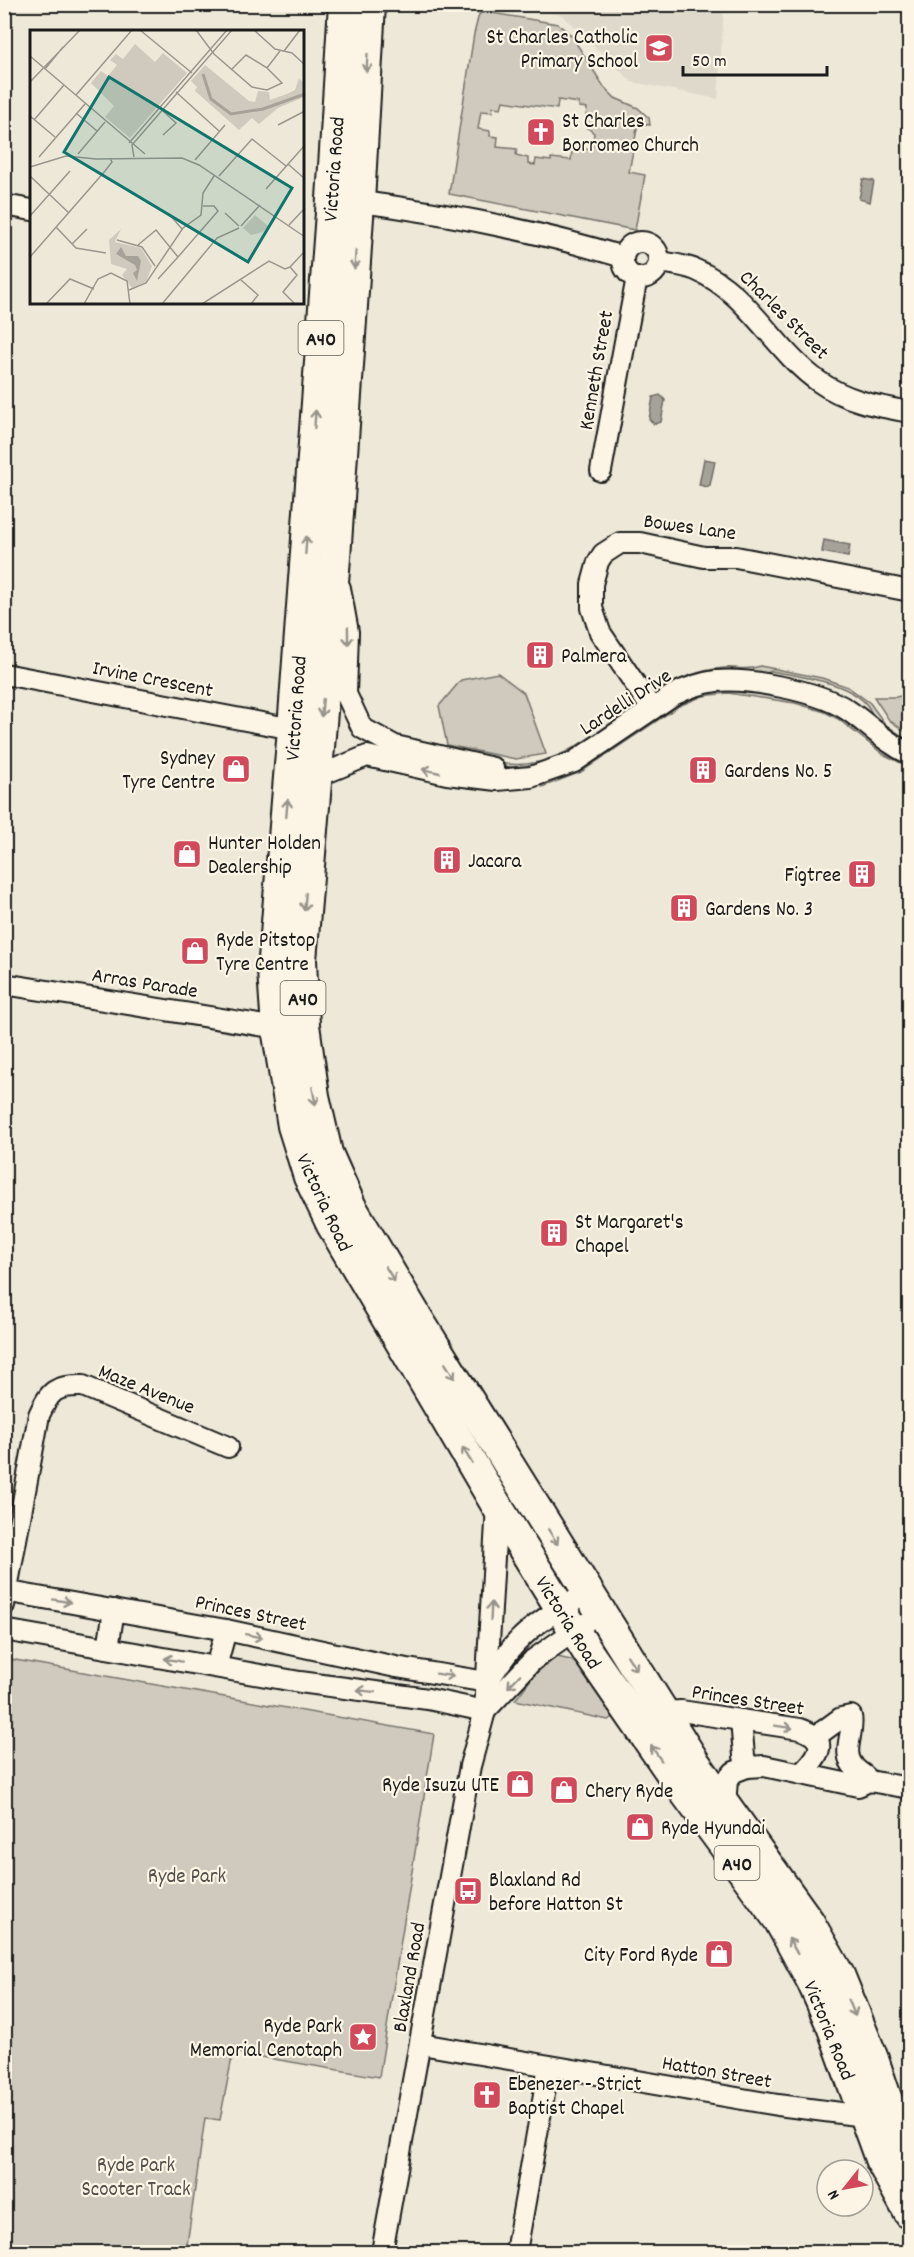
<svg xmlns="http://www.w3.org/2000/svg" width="914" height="2257" font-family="Dekko,sans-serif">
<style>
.built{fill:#ded9cb}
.green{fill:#cfcabd;stroke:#76736c;stroke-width:1.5;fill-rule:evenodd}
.water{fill:#a7a299;stroke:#6f6c67;stroke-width:1.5}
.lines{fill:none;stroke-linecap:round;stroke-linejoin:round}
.minor-casing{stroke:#1c1c1c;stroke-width:24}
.highway-casing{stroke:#1c1c1c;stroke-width:34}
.minor{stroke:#fcf5e5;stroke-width:20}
.highway{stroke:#fcf5e5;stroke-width:30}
.oneway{stroke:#97938b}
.labels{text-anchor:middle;stroke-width:4.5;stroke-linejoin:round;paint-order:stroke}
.shield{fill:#fcf5e5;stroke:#5f5d58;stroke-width:1.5}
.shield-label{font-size:20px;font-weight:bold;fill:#1c1c1c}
.poi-label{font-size:21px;fill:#1c1c1c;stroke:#fcf5e5;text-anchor:start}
.street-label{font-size:21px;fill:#1c1c1c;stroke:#fcf5e5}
.park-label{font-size:21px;fill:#52504c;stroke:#fcf5e5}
.inset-river{fill:none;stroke:#a7a299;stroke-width:3}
.inset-road{fill:none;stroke:#9a968d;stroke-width:1.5}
.view{fill:#0f766e;fill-opacity:0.15;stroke:#0f766e;stroke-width:3}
.inset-edge{fill:none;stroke:#1c1c1c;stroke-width:3}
</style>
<rect width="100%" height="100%" fill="#eee8d9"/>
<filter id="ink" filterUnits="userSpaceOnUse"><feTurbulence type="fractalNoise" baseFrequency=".0167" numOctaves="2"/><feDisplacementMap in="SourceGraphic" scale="12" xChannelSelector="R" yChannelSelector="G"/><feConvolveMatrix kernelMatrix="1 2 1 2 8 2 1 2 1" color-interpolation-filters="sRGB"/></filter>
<g filter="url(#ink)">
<polygon class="built" points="503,5 724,5 718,99 632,82 562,15"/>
<g class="green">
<path d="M486,12L558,24L571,35L604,87L615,98L638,108L649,118L650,125L638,123L629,172L645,175L635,230L449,194L474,34L479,14ZM558,100L579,103V107L587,108L585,126L594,133L592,147L581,151L572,150L571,160L551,158V161L536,159L535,165L528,164V158L516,155L517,149L497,147L498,137L490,136V131L478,129L481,111L492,112L493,107L501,108L503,101L557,109Z"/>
<path d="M760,666L822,678L848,687L870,703L885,724L909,741V744L873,718C866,683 801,677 771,671L763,675L744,671L712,672L655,695L654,693C676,679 698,670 724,668C737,667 748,671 760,666Z"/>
<polygon points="498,673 524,693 546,754 516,759 447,745 439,706 461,680"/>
<path d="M728,689C760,691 814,700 841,717C865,732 883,753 909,764V767L883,754L838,719L825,712L795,703L728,693L703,696L679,706L581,772L542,787L541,784C610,765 656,695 728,689Z"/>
<polygon points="909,694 910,694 909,734 889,720 874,697 896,697"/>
<path d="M635,706L637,708L569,753L531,767L519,768L494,765L383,736L368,722C391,738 414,741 441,748C463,754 485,762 508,764C557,769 597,732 635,706Z"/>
<polygon points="557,1657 571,1660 584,1671 614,1717 608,1720 515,1700 535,1674"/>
<polygon points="4,1658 434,1734 379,2077 233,2052 220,2120 205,2118 186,2252 5,2252"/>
</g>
<g class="water">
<polygon points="863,179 874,181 870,202 859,199"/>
<polygon points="660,395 665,400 661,422 654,424 649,419 653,397"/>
<polygon points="704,459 715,461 710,485 707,487 699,485"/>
<polygon points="824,540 850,545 848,557 822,552"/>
</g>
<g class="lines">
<g class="minor-casing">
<g id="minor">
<path d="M347,200C440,212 534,230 623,257"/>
<polyline points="4,205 32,210"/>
<circle cx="641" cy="260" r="18"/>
<path d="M660,262C672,264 684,265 696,270C748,292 773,349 818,381C846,401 877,406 910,412"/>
<polyline points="601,471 637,277"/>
<polyline points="340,588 348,632 346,694 362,728 395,746 493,768"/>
<polyline points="4,674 293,729"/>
<polyline points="652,709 600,632 592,608 592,584 598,562 603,554 620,543 640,543 704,557 736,557 910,591"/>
<path d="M316,777L367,756L447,774L497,780L531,777L574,762L673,695C687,688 701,683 716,681C750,678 817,691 846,709C868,723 885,743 910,754"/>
<polyline points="4,984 277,1028"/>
<path d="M4,1591L226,1630L396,1667L487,1682C497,1668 506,1653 518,1641C537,1621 563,1607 587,1592"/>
<path d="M4,1605L39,1415C50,1391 55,1385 83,1386L228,1447"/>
<polyline points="4,1630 300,1682 428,1699 485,1711"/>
<polyline points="108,1648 114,1610"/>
<polyline points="216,1667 226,1630"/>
<polyline points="485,1711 533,1660 584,1624"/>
<path d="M664,1712L681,1711L800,1729C832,1740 818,1757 801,1774"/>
<polyline points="741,1720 744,1756 747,1767"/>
<path d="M815,1737L841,1718L851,1716C855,1733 840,1753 855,1768C860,1774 865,1774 869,1781"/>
<polyline points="725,1805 727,1780 734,1772 747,1767 764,1766 858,1786 869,1781 910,1788"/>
<polyline points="421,2044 778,2105 864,2116"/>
<polyline points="382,2252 470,1766 485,1711 497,1506"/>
<polyline points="516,2252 549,2066"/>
</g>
</g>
<g class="highway-casing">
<g id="highway">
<polyline points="344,4 332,199 293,729 273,971 277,1028 293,1126 309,1177 332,1225 497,1506 589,1654 676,1780 779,1920 812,1981 832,2026 880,2159 910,2214"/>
<polyline points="370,4 359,202 335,558 301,960 304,1025 314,1096 327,1153 351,1207 419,1321 695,1763 809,1922 839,1975 873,2059 892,2115 910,2157"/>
</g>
</g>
<use href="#minor" class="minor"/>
<use href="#highway" class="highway"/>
</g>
<defs><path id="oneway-shaft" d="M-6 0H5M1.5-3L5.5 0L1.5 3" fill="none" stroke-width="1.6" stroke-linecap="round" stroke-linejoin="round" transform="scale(1.5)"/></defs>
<g class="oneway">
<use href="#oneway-shaft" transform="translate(367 63) rotate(93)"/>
<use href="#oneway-shaft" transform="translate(355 260) rotate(94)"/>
<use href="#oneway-shaft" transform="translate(315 419) rotate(-86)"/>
<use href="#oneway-shaft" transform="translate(306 545) rotate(-86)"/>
<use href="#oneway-shaft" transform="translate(348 636) rotate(89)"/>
<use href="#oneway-shaft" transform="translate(322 708) rotate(95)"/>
<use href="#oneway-shaft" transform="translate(431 771) rotate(-167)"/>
<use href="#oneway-shaft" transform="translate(287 808) rotate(-85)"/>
<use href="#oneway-shaft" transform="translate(305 902) rotate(95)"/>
<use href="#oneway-shaft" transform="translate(314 1096) rotate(79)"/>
<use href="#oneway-shaft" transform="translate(390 1274) rotate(59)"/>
<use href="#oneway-shaft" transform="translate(450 1371) rotate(58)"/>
<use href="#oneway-shaft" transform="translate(467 1455) rotate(-121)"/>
<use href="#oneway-shaft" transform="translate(553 1537) rotate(58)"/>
<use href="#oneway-shaft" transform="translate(62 1601) rotate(10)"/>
<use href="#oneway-shaft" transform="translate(491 1611) rotate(-87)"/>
<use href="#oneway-shaft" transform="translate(254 1636) rotate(12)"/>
<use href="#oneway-shaft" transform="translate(173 1660) rotate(-170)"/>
<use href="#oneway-shaft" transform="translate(632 1663) rotate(57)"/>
<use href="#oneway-shaft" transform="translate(445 1675) rotate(9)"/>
<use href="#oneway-shaft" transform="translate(514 1681) rotate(133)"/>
<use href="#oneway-shaft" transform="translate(366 1691) rotate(-173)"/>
<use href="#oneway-shaft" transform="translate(784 1727) rotate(9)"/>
<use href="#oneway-shaft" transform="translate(656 1753) rotate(-125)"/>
<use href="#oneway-shaft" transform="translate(793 1946) rotate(-119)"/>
<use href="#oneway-shaft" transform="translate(852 2008) rotate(68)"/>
</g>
</g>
<defs>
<g id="school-square" transform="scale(1.5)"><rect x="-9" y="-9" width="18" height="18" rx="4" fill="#d1495b" stroke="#fcf5e5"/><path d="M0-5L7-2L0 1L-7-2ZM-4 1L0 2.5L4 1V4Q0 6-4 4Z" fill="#fff"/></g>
<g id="church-square" transform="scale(1.5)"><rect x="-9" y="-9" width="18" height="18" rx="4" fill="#d1495b" stroke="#fcf5e5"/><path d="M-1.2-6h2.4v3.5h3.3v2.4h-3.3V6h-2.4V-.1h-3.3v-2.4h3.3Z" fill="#fff"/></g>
<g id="building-square" transform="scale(1.5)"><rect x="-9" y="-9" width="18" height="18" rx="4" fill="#d1495b" stroke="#fcf5e5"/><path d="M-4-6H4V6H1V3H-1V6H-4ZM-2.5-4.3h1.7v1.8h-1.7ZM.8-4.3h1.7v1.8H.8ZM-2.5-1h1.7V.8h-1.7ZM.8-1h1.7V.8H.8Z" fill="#fff"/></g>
<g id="shop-square" transform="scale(1.5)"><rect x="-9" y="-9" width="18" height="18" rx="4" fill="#d1495b" stroke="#fcf5e5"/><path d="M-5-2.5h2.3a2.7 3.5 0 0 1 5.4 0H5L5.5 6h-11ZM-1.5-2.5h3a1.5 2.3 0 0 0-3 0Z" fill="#fff"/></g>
<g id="bus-square" transform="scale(1.5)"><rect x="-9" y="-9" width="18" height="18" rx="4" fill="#d1495b" stroke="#fcf5e5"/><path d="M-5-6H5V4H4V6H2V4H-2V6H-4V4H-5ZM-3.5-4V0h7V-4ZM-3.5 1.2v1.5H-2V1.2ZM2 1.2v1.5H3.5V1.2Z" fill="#fff"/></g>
<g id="sight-square" transform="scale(1.5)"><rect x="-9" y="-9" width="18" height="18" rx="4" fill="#d1495b" stroke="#fcf5e5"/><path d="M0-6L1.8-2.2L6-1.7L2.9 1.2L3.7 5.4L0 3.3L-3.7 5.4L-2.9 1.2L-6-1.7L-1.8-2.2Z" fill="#fff"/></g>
</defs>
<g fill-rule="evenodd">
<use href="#school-square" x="659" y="48"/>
<use href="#church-square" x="541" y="132"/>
<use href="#building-square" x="540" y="655"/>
<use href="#shop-square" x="236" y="769"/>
<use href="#building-square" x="703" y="770"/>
<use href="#shop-square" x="187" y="854"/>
<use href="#building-square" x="447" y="860"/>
<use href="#building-square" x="862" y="874"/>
<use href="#building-square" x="684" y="908"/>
<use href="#shop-square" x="195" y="951"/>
<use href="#building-square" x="554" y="1233"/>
<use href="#shop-square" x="520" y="1784"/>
<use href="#shop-square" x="564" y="1790"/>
<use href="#shop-square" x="640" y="1827"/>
<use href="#bus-square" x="468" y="1891"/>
<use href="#shop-square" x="719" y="1954"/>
<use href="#sight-square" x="363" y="2037"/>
<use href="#church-square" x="487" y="2095"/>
</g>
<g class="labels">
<g class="shield">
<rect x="298.5" y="321" width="45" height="34" rx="4.5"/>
<rect x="280.5" y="981" width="45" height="34" rx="4.5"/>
<rect x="714.5" y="1846" width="45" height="34" rx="4.5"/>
</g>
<g class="shield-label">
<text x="321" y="345">A40</text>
<text x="303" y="1005">A40</text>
<text x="737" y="1870">A40</text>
</g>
<g class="poi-label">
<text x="638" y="43" text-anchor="end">St Charles Catholic<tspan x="638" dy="24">Primary School</tspan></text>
<text x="562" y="127">St Charles<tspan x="562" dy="24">Borromeo Church</tspan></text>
<text x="561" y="662">Palmera</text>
<text x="215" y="764" text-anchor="end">Sydney<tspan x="215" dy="24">Tyre Centre</tspan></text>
<text x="724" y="777">Gardens No. 5</text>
<text x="208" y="849">Hunter Holden<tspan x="208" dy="24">Dealership</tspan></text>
<text x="468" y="867">Jacara</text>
<text x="841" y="881" text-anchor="end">Figtree</text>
<text x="705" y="915">Gardens No. 3</text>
<text x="216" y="946">Ryde Pitstop<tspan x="216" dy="24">Tyre Centre</tspan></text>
<text x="575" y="1228">St Margaret's<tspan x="575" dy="24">Chapel</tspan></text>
<text x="499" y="1791" text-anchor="end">Ryde Isuzu UTE</text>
<text x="585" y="1797">Chery Ryde</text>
<text x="661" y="1834">Ryde Hyundai</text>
<text x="489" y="1886">Blaxland Rd<tspan x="489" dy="24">before Hatton St</tspan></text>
<text x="698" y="1961" text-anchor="end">City Ford Ryde</text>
<text x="342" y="2032" text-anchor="end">Ryde Park<tspan x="342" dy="24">Memorial Cenotaph</tspan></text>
<text x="508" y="2090">Ebenezer - Strict<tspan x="508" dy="24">Baptist Chapel</tspan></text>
</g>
<g class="street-label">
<text transform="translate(333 169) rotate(-86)" y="7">Victoria Road</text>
<text transform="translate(785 314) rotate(45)" y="7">Charles Street</text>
<text transform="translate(595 370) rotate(-80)" y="7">Kenneth Street</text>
<text transform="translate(690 526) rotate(8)" y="7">Bowes Lane</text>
<text transform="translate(153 678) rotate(11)" y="7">Irvine Crescent</text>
<text transform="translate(625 701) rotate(-33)" y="7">Lardelli Drive</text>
<text transform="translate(295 708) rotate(-86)" y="7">Victoria Road</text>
<text transform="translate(145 982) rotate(9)" y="7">Arras Parade</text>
<text transform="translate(325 1202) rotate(65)" y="7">Victoria Road</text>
<text transform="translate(147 1388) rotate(22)" y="7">Maze Avenue</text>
<text transform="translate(251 1612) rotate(12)" y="7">Princes Street</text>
<text transform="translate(569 1622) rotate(58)" y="7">Victoria Road</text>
<text transform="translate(748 1699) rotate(9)" y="7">Princes Street</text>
<text transform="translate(408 1977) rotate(-80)" y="7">Blaxland Road</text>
<text transform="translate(830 2030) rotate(68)" y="7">Victoria Road</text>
<text transform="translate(717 2071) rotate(10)" y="7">Hatton Street</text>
</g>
<g class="park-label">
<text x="187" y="1882">Ryde Park</text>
<text x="136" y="2171">Ryde Park<tspan x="136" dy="24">Scooter Track</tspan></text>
</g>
</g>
<g transform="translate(30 30)">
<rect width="274" height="274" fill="#eee8d9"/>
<path d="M105,14L125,32L133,23L157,43L100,108L75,87L84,76L61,53L71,41L78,46L87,35L80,30L86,24L93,29ZM175,35L219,71L225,72L228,61L239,62L240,70L257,64L265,60L269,48L274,53V67L248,78L229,94L222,88L209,100L165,61L167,57L161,51ZM225,185L238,196L233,202L221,205L213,198ZM91,199L85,212L111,218L122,236L116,252L102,258L92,245L97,239L81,234L79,210Z" fill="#cfcabd"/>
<path d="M91,217L96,226H108L111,231L107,251L103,243L107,240L105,235L86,224Z" fill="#a7a299"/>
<path class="inset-river" d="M173,44L181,69L201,84L233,79L275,64"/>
<path class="inset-road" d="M110,0L162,43M166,0L184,24L222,57L237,60L252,53L237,38M224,0L245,19L262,23L275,35M254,21L270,0M0,26L115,124M15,39L33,17M201,40L216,25L237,38L250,21M0,52L50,0M146,62L189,101M46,65L102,0M133,81L146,93L133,105M46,83L67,101M0,86L25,107M4,90L34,55M248,95L275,81M99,113L197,0M48,124L75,92M9,127L55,74M104,127L102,115L202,0M165,130L195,95M258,134L275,149M0,137L36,126L66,129L152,128L169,135L275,207M0,146L39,183M189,146L222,109L256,136M236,159L275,115M195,183L209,196M139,184L152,199M0,186L40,141M259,195L275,178M211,196L230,175M26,197L46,218L76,223M87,210L112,217L125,236M42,214L57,199M108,215L126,200L148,227L128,249M0,227L75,141L82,132L80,128M148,227L188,181L184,176H173M260,237L267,245L253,262L265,274M260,237L275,221M211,250L228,265L221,274M99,260L116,253L153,198L171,185L173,163L184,146M16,274L40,249L64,259M54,274L68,249L81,243L97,251L100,274M132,274L187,208L209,198M172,274L239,231L255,239L260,237"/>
<path class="view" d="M79,47L262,158L218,232L34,122Z"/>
<rect width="274" height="274" class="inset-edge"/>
</g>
<rect width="914" height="2257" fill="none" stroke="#fcf5e5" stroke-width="24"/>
<rect x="12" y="12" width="890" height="2233" fill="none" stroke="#1c1c1c" stroke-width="2" filter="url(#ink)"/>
<g transform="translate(845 2188) rotate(239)"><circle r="28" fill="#fcf5e5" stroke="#a29e95" stroke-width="1.5"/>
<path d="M0-4.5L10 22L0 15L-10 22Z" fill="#d1495b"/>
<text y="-9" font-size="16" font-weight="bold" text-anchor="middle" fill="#1c1c1c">N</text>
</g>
<path d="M683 66v9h144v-9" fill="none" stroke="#1c1c1c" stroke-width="3"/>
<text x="692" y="66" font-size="18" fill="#1c1c1c" stroke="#fcf5e5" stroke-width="4.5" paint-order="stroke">50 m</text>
</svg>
